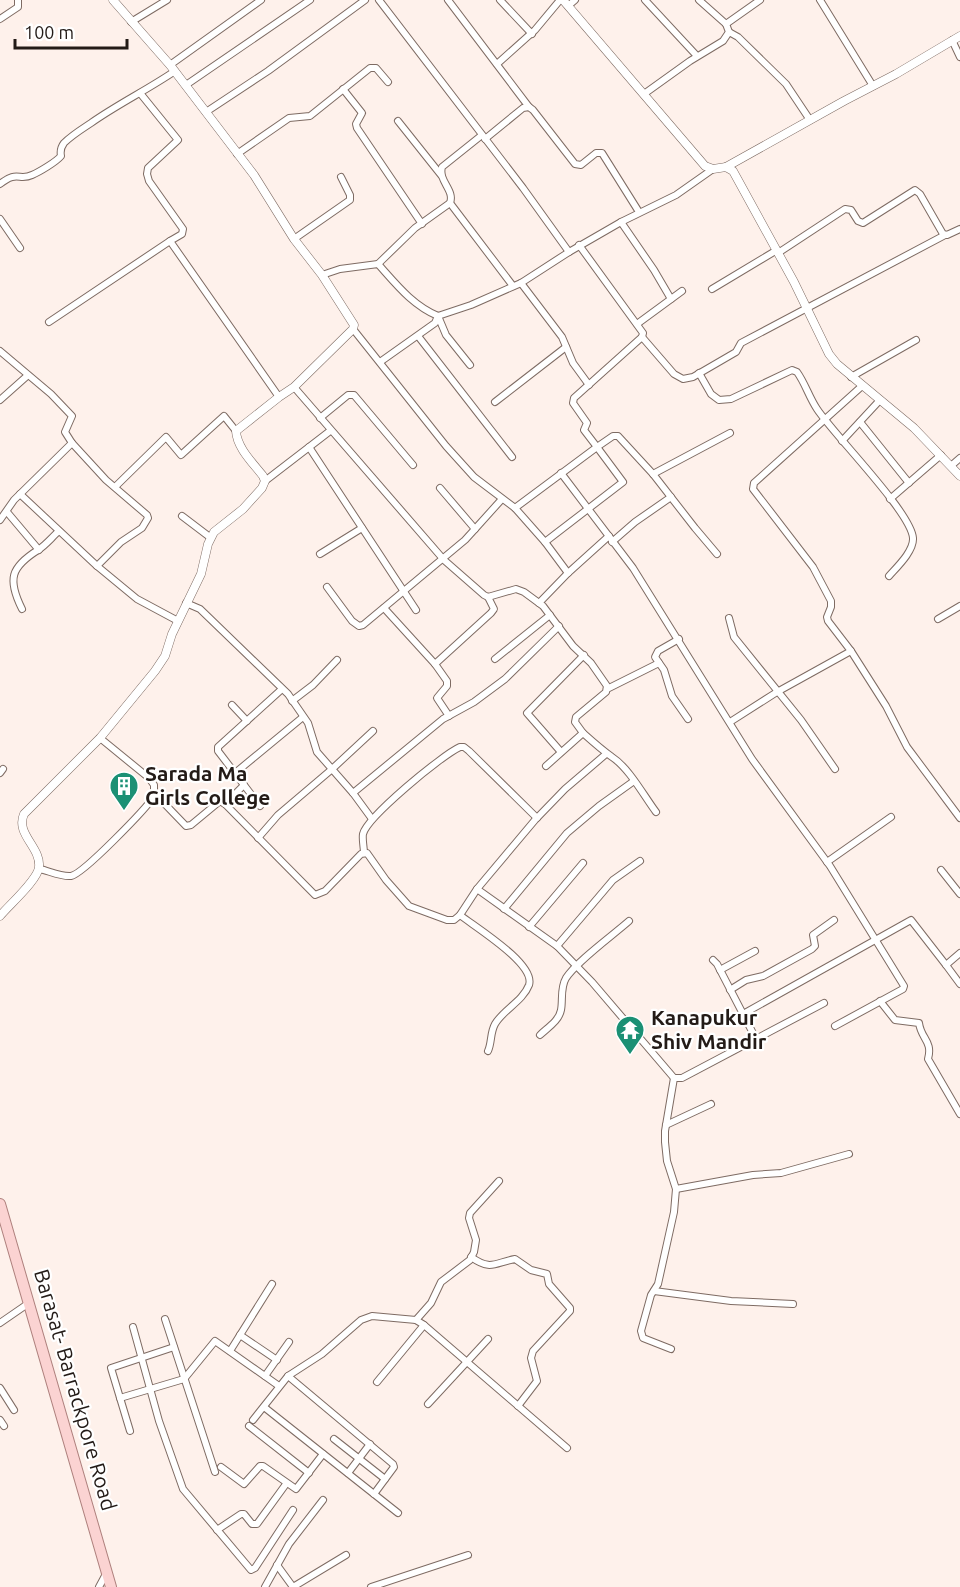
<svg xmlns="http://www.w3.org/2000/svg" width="960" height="1587" font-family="Ubuntu,sans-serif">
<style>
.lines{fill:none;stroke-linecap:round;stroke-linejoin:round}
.minor-casing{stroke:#7e6b63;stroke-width:8}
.tertiary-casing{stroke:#7e6b63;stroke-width:9}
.primary-casing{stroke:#ae807d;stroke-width:12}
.minor{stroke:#fff;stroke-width:6}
.tertiary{stroke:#fff;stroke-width:8}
.primary{stroke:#fbd3d2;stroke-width:10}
.labels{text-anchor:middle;stroke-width:4.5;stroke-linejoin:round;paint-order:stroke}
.poi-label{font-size:21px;font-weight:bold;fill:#231b17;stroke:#fff;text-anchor:start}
.street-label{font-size:21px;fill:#231b17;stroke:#fff}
</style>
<rect width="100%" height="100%" fill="#fef1eb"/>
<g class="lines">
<g class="minor-casing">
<g id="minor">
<polyline points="379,0 523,188 569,252"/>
<polyline points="448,0 529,107"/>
<polyline points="500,0 532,34"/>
<polyline points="645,0 697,56"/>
<polyline points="699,0 726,24"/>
<polyline points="820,0 873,86"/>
<polyline points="568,6 575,0"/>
<polyline points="0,19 18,7 18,0"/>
<polyline points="131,22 167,0"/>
<polyline points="729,32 738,37 786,84 810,120"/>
<polyline points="952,40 960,57"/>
<polyline points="497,64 535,30 560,0"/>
<polyline points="170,65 261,0"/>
<polyline points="186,85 310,0"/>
<polyline points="343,89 362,113 356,124 357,128 422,224"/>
<polyline points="140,93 178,140 148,168 147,174 149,181 183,229 182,234 170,241 279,397"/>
<polyline points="644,94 690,61 723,41 729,32 726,24 760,0"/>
<polyline points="206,112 268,71 365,0"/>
<polyline points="398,121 441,175"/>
<polyline points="485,139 523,108 529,107 533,110 575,164 581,165 596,153 602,153 639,212"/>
<polyline points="237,154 289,118 310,116 370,68 376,68 388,82"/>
<path d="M0,184C17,170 19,181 32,175C39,172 56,162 61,156C60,151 61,147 64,143C72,135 82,129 91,123C118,104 147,90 175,71"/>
<polyline points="450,203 513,286"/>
<polyline points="0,219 20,248"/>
<polyline points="621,222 654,270 671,299"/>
<polyline points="294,239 350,200 350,195 341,177"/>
<polyline points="579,245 643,333 642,337 574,398 573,403 587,423 584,430 597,447 613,436 618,436 653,474 695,528 717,554"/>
<polyline points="778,253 845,209 851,210 858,221 863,223 915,190 920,194 943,234 947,235 960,229"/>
<path d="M378,264L415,228L450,203C455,190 438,181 442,167L482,135"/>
<path d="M322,275L340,269L378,264C396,284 412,305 438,316L471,305L521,283L569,252L621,222L676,195L713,169"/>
<polyline points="521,283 562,337 573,363 589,385"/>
<polyline points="712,289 777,250"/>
<polyline points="438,316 446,335 470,365"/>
<polyline points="49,322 170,241"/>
<polyline points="637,324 682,291"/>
<polyline points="353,329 446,446 474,477 515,508 545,542 568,573"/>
<polyline points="418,336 512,457"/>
<polyline points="642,337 674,374 683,379 693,377 736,352 741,343 945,235"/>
<polyline points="0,351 51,394 72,416 65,432 72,443 14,500 0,520"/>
<polyline points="380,362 435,323 438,316"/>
<path d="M699,373L711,394L719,400L731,399L792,370L797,372C805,383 809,397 817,409C834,435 911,512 913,538C914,551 897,567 889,576"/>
<polyline points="851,377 916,340"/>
<polyline points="862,386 754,483 753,489 813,567 831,601 831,607 827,617 828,621 851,651 886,706 907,747 960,818"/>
<polyline points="294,387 444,560 484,595 488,597 516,589 524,592 543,606 573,646 591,663 607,686 606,692 576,717 575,722 583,733 546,766"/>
<polyline points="0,400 27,376"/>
<polyline points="495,402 566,347"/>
<polyline points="320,418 348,395 354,395 413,465"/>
<polyline points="860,422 909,483"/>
<polyline points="842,441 880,400"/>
<polyline points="309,447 416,610"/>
<polyline points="952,465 960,458"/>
<polyline points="561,473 633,568 752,759 830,866 904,986 903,989 835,1026"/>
<polyline points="653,474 730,433"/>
<polyline points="265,481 330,431"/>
<polyline points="115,487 166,437 181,455 224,416 236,431"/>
<polyline points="20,494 97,566 121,542 142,528 148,518 147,515 106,480 72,443"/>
<polyline points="890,499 941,455"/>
<polyline points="515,508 597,447 623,482 545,542"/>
<polyline points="7,512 39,550"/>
<polyline points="182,516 211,538"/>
<polyline points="475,529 502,499"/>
<polyline points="612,542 635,522 671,497"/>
<polyline points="320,554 362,528"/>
<polyline points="97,566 137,599 178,621"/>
<polyline points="327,587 352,621 359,626 363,625 465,540 475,529 440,488"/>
<polyline points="186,603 200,609 288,694 308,723 317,752 353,793 372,819"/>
<polyline points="539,603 568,573 609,536"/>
<polyline points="384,608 435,664 447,681 447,686 437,698 449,716"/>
<path d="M22,609C7,579 11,567 38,550C46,545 52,537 59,531"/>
<polyline points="729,618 734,637 801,720 835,769"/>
<polyline points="938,619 960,606"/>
<polyline points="679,639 658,651 655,657 664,670 672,696 688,719"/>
<polyline points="495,659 550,615"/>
<polyline points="435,664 491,613 494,609 488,597"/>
<polyline points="607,689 659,663"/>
<polyline points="292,701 313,685 337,660"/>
<polyline points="232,705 247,721"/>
<polyline points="730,722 777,692 851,651"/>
<path d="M583,733C593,742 602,750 612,757C629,768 644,796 656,812"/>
<polyline points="100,738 149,778 154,785 154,796"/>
<polyline points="561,752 527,713 584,655"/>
<polyline points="0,773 3,769"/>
<polyline points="235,773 303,717"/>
<polyline points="353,793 443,719 474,702 505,679 559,626"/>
<polyline points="225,804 244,785"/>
<polyline points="260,806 218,751 218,747 282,689"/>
<polyline points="258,838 278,815 331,770 373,731"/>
<path d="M364,853C364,848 362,839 363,834C367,817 442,755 460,747H464L469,751L537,818"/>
<polyline points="827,862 891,817"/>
<path d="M40,869C49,871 61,877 71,876C83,874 147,808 154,796L159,798L186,826L191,825L220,801L225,804L315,895L325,891L361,854L367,853L386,880L409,906L447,920H454L460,915L477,889L535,820L565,789L606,754"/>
<polyline points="941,870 960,894"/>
<polyline points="477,889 557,946 592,982 674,1078 682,1078 824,1003"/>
<polyline points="504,909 567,833 599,806 634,781"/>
<path d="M460,915C475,927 536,964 529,985C523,1001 503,1010 495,1024C490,1033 492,1042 488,1051"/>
<polyline points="529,927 583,863"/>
<polyline points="557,946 613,880 640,861"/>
<polyline points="960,953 946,965 960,984"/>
<polyline points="713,960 717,964 756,1039"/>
<polyline points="720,970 755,951"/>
<polyline points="730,990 746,980 763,976 812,949 815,946 813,935 834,920"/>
<path d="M880,1001L895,1020L919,1023C921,1039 933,1041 928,1059L960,1114"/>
<polyline points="743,1014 911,920 946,965"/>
<path d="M540,1035C547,1028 559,1021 561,1010C563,1000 560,988 566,978C577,961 612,936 629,921"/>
<polyline points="666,1125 711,1104"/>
<polyline points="676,1189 753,1175 781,1173 849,1154"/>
<path d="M471,1257C491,1271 494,1263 515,1259L531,1270L547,1274L549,1284L570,1308V1311L533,1351L531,1358L537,1381L518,1406"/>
<polyline points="654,1291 731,1301 793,1304"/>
<polyline points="165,1319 215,1472"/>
<polyline points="416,1320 431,1303 441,1282 470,1260 474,1252 476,1240 469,1218 470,1213 499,1181"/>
<polyline points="0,1323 29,1303"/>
<polyline points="133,1327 159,1421 183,1489 251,1570 255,1568 293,1510"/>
<polyline points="240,1335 277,1360"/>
<polyline points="671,1349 643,1338 641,1331 651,1295 658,1284 674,1212 676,1189 667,1161 665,1142 665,1131 674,1078"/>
<polyline points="230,1351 272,1284"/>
<polyline points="265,1376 289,1342"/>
<polyline points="288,1376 393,1464 394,1467 374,1494"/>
<polyline points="377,1382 424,1325"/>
<polyline points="0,1388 14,1410"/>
<polyline points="120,1398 184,1379 215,1341 279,1386"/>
<polyline points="428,1404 488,1339"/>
<polyline points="264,1407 398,1513"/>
<polyline points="0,1420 4,1426"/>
<polyline points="253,1420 288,1376 322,1354 361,1320 372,1316 416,1320 424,1325 567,1448"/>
<polyline points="249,1426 309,1473"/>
<polyline points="130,1431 111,1368 174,1347"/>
<polyline points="334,1439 385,1479"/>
<polyline points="221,1467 244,1484 260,1466 263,1466 296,1489 323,1454"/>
<polyline points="348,1473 370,1444"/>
<polyline points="217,1530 241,1514 244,1514 252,1524 257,1524 286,1484"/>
<polyline points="277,1565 293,1587"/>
<polyline points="99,1587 106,1574"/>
<polyline points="265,1587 289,1544 323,1500"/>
<polyline points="293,1587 346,1555"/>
<polyline points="371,1587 468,1555"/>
</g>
</g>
<g class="tertiary-casing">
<g id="tertiary">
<polyline points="563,0 705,166 713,169 726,167 733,171 794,282 829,354 837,364 914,428 960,476"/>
<polyline points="726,167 844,101 896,74 960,36"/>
<path d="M0,916C9,905 38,880 39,867C41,847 15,834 24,814L100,738L155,671L165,656L172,634L201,574L208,544L214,532L243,509L262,488L265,481L263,476C253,463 237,448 236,431L279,397L294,387L353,329L354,325L322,275L294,239L254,175L170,65L113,0"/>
</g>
</g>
<g class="primary-casing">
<polyline id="primary" points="0,1204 111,1587"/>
</g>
<use href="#minor" class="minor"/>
<use href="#tertiary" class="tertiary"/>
<use href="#primary" class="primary"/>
</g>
<defs>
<g id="building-pin" transform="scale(1.5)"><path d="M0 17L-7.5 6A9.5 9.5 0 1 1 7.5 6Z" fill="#1b9074" stroke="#fff"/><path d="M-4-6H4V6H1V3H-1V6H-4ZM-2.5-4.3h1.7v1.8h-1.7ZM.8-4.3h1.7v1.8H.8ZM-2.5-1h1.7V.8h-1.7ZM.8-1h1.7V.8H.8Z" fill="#fff"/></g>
<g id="temple-pin" transform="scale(1.5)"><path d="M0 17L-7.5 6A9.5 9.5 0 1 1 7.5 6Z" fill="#1b9074" stroke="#fff"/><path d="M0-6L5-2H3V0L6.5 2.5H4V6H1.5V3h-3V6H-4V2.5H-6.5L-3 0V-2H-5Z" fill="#fff"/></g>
</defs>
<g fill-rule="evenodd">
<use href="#building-pin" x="124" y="786"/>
<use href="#temple-pin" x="630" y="1030"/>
</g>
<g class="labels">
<g class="poi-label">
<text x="145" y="781">Sarada Ma<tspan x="145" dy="24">Girls College</tspan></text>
<text x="651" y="1025">Kanapukur<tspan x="651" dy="24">Shiv Mandir</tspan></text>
</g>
<g class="street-label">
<text transform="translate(75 1390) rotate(74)" y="7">Barasat- Barrackpore Road</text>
</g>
</g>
<path d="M15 39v9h112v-9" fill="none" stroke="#231b17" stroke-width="3"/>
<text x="24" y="39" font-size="18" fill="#231b17" stroke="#ffffff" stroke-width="4.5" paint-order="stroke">100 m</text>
</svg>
